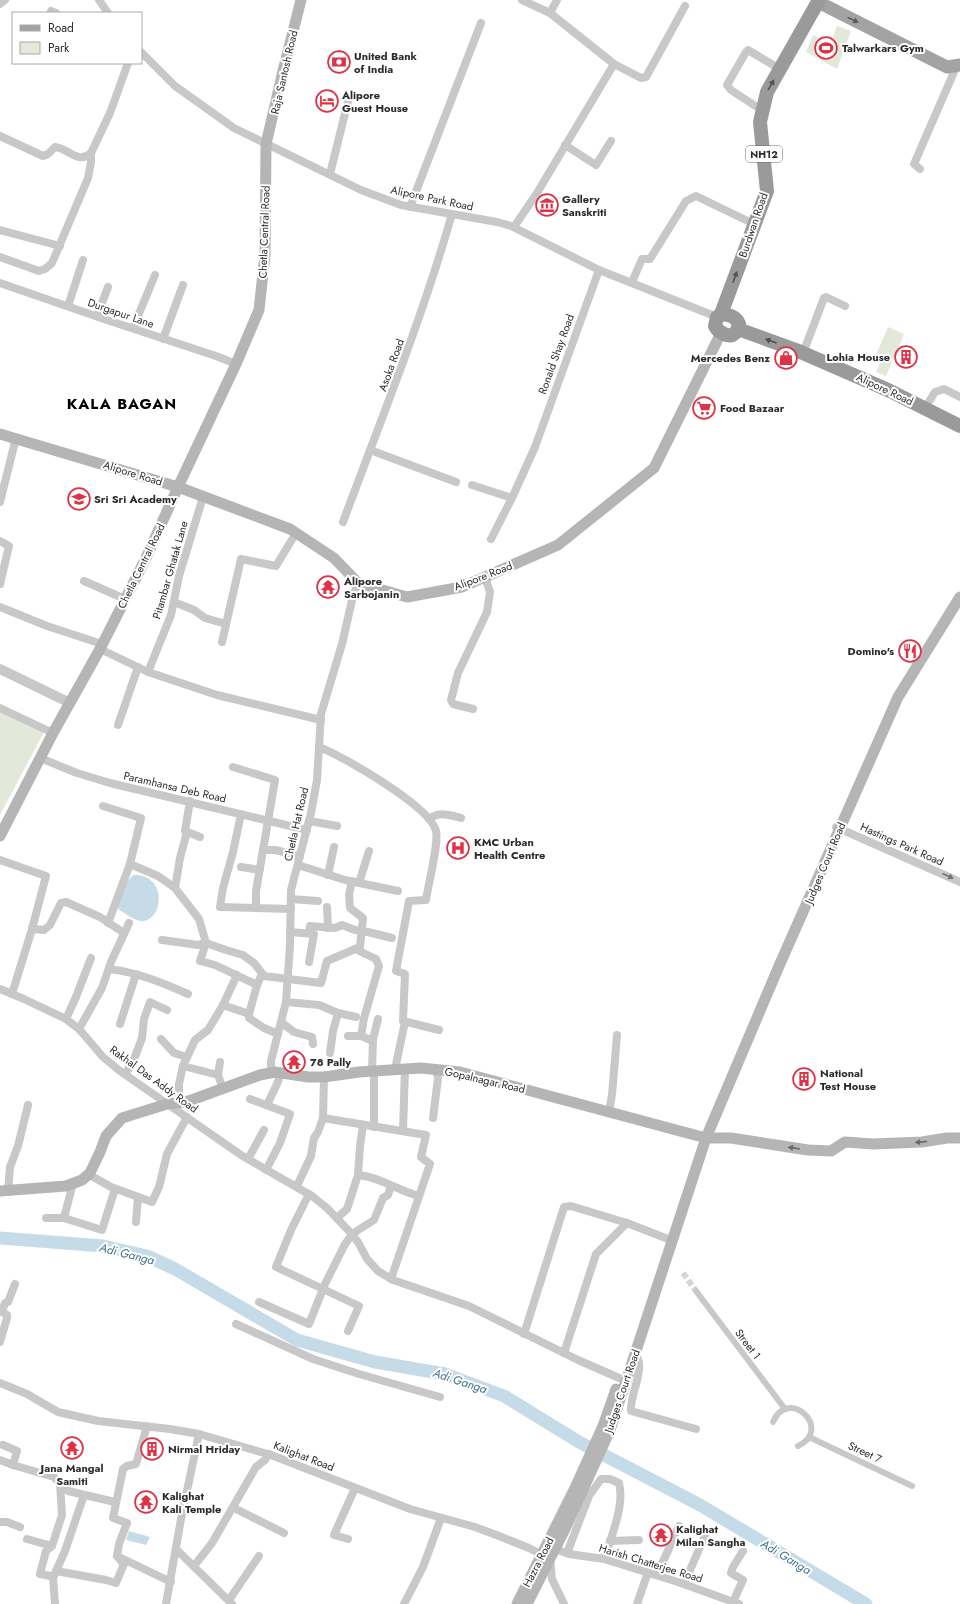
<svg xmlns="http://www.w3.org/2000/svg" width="960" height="1604" font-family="Jost,sans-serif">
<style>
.green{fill:#e2e9d9}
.water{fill:#c5dce8}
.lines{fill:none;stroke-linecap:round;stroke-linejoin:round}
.river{stroke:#c5dce8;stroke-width:13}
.pedestrian-tunnel{stroke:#d5d5d5;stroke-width:6;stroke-dasharray:6 3;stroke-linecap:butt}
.pedestrian{stroke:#c8c8c8;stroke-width:6}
.minor{stroke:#c8c8c8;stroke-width:8}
.tertiary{stroke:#c8c8c8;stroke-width:10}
.secondary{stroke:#b5b5b5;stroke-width:11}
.primary{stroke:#a3a3a3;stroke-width:13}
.trunk{stroke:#9a9a9a;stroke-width:14}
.oneway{fill:#5b5b5b}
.oneway2{fill:#525252}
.oneway3{fill:#727272}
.oneway4{fill:#696969}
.labels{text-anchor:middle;stroke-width:4;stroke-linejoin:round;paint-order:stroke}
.shield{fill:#fff;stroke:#6b6b6b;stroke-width:1}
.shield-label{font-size:10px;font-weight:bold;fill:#2b2b2b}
.poi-label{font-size:11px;font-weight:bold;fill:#2b2b2b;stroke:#fff;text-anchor:start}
.street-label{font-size:11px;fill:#2b2b2b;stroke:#fff}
.water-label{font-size:12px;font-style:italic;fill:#3e6f89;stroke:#fff}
.district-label{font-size:15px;font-weight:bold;letter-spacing:1px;fill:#000;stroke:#fff}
</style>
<rect width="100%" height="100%" fill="#fff"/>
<g class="green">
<polygon points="837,26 851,31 837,69 806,52 813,35 831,43"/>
<polygon points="888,327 904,334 886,376 876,372 883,357 876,355"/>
<polygon points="0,710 45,730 0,815"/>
</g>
<g class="water">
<path d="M133,875C166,873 165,917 144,921C135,922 125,913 118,909C118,894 123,886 133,875Z"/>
<polygon points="129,1531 150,1537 146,1545 126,1540"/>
</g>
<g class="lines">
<polyline class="river" points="0,1238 103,1246 147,1256 175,1269 297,1340 375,1362 445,1374 504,1396 579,1442 700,1505 866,1604"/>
<polyline class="pedestrian-tunnel" points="683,1273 696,1291"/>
<g class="pedestrian">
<polyline points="696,1291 785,1409"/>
<path d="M773,1422C788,1386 834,1429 798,1446"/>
<polyline points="809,1437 912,1486"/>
</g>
<g class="minor">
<polyline points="99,0 108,13"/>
<polyline points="0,4 5,0"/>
<polyline points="51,11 56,13"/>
<polyline points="550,13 557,0"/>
<polyline points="141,52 175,86 234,128 361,190 401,205 497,222 511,226 599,270 717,317"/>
<polyline points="614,64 641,78 646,77 685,6"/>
<polyline points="763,109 760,109 731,90 727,85 746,52 748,50 780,69"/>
<path d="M0,136L43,156L48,154L55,147C68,148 78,165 91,153L110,113L128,63"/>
<polyline points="565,145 596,165 611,141"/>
<polyline points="920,169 914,164 957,65"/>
<polyline points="330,174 349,97"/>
<polyline points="410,207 481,23"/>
<polyline points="514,227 537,193 614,64 550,13 522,0"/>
<polyline points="0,230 60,246"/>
<polyline points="0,257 39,271 45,269 52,263 88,178 91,162 91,153"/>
<polyline points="632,282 642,259 650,259 686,201 696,196 754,224"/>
<polyline points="0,283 107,320 216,356 236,364"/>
<polyline points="68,306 83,260"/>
<polyline points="97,316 108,287"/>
<polyline points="133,328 155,275"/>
<polyline points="163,339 183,285"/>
<polyline points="803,353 824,298 826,297 845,306"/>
<polyline points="925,408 935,392 944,389 960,397"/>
<polyline points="370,450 456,482"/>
<polyline points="472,485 512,498"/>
<polyline points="0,502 16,438"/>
<path d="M343,522C381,420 422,319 452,214"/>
<polyline points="491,539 512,498 535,447 599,270"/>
<polyline points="0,541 9,546 0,584"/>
<polyline points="84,581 125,599"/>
<polyline points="174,602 194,610 205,618 226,624"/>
<polyline points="0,607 47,626 102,644"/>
<polyline points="222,642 241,559 276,566 296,533"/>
<polyline points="100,649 148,672 217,695 321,720"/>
<polyline points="148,672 171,615 179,576 203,497"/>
<polyline points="0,708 53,733"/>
<polyline points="473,709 453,704 451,700 458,673 487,612 490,592 485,577"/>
<polyline points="118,725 138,667"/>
<path d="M319,747C343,756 431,807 436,831C439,844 428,885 426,900L409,901L396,971L405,974L403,1021L439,1030"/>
<polyline points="40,758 77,773 110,783 307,830"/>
<polyline points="233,767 275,780 256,891 256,908"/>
<polyline points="190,801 185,831 200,837"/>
<polyline points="103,806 141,818 130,864 158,876 175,888 199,919 206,943 200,961 215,965 257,985"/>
<polyline points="241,814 233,852 223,888 220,907 291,909"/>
<path d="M429,819C439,811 449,815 461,818"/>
<polyline points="309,821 337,826"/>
<polyline points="836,827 960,882"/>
<polyline points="263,850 275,850 300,856"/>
<polyline points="0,860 46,876 32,929 12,994"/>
<polyline points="298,865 345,880 398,891"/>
<polyline points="241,867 260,870"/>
<polyline points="328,875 334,847"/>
<polyline points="359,883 369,851"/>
<polyline points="175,888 180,858 187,832"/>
<polyline points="291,899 318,901"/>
<polyline points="327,907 328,928"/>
<polyline points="108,923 130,864"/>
<polyline points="32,929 44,930 50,925 61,903 66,902 100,917 124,933"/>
<polyline points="290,932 314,934 309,962"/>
<polyline points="309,933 310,926 335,928 342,925 355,930 368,932 392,938"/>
<polyline points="162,940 198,945 206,943 226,950 243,955 254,963 264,976 321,983 327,961 360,947 363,918 350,908 349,895 352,881"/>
<polyline points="355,949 376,959 379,966 364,1018 361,1036"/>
<path d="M109,969C137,972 163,983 188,994"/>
<polyline points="0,989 24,999 66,1019 79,1029 103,1057 120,1071 241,1155 312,1196 327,1208 349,1231 358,1242 367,1259 378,1271 393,1280 469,1306 578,1360 626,1381"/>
<polyline points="286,1002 319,1005 338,1013 356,1017"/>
<polyline points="223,1005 249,1014 249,1018 264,1028 278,1034"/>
<polyline points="249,1014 257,985 262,974"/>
<polyline points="66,1019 76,997 91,958"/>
<polyline points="282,1023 294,1032 312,1037 313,1044"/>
<polyline points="120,1024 136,974"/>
<polyline points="79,1029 102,988 111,962 129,923"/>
<polyline points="348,1036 361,1036 373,1041"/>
<polyline points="161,1039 174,1053 187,1057"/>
<polyline points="330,1053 333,1031 338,1013"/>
<polyline points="183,1066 218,1075 223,1089"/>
<polyline points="395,1069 405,1022"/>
<polyline points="374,1070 374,1127"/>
<polyline points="372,1071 373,1039 378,1019"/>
<polyline points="271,1073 271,1061 286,1002 290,945 291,890 311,813 317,780 321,714 342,644 353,596 358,583"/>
<polyline points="125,1074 133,1062 142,1038 144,1019 150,1002 167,1010"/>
<polyline points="218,1075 220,1062"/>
<polyline points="324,1077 323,1118 426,1135 421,1157 430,1164 391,1279"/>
<polyline points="250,1099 290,1114 280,1143 266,1170"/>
<polyline points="179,1103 179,1084 183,1066 195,1040 208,1030 223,1005 237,975"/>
<polyline points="267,1105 277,1084 281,1073"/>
<polyline points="609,1112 612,1095 617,1035"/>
<polyline points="433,1118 438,1078 436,1069"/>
<polyline points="403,1131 405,1068"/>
<polyline points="248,1159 264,1130"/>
<polyline points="88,1174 111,1187 152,1202 159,1187 167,1154 187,1117"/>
<path d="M358,1175C377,1176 399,1191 419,1196"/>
<polyline points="297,1186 311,1156 314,1138 318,1132 323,1118"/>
<polyline points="8,1191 10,1167 18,1146 28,1105"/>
<polyline points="309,1194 291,1230 276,1267 359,1306 348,1331"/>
<polyline points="46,1218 64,1218 102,1230 115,1189"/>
<polyline points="64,1218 73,1183"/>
<polyline points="337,1218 347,1209 358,1175 360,1146 363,1125"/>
<polyline points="136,1222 138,1197"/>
<polyline points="259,1302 309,1324 325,1284 344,1246 352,1234 374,1220 383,1198 388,1195 391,1186"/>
<polyline points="236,1324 313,1359 359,1374 440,1397"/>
<polyline points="524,1334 564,1207 571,1206 627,1223 668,1239"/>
<polyline points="0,1342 7,1318 7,1315 2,1312 5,1303 8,1302 15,1284"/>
<polyline points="564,1353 596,1254 627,1223"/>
<path d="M635,1354C636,1356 639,1360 639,1363C641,1379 630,1395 631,1411L696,1429"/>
<polyline points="0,1383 27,1394 58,1412 98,1421 170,1429 199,1434 271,1455 410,1509 475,1527 499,1536 529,1548 550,1559 552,1579 564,1604"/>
<polyline points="3,1445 17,1451 13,1465 54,1477 60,1484 62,1515 52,1546 46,1551 40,1574 51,1576 53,1578 55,1604"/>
<polyline points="0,1460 13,1465"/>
<polyline points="60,1484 68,1491 115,1502"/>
<polyline points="234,1508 284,1533"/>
<polyline points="0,1522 7,1522 20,1527"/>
<polyline points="27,1539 52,1546"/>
<polyline points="348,1539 334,1535 355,1488"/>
<polyline points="610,1541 639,1540"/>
<polyline points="176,1549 232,1604"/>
<polyline points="555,1549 569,1554 604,1559 678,1582 739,1604"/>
<path d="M567,1553L589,1496L601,1479H610L619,1483C625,1504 611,1538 604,1559"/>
<polyline points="117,1556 119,1544 127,1523 113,1518 123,1469 127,1466 136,1464 147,1426"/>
<polyline points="194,1566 212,1543 256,1467 265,1460 269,1454"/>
<polyline points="56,1571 65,1551 84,1495"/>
<polyline points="657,1575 679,1526"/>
<polyline points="53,1578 56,1571 106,1580 116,1583 124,1564 117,1556 171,1582"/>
<polyline points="684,1584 706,1533"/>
<polyline points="229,1600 259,1556"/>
<polyline points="166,1604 181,1519 199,1434"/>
<polyline points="404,1604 423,1567 441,1518"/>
<polyline points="637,1604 648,1572"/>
<polyline points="732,1604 743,1580 731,1573 733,1567 743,1551"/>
</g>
<polyline class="tertiary" points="0,669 70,703"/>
<g class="secondary">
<polyline points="0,434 178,487 290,529 334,558 358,583 407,597 462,587 558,545 654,468 721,333"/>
<polyline points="0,836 53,733 100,649 146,558 178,487 236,364 259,310 265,255 266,144 283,71 301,0"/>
<polyline points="0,1191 66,1186 82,1180 90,1173 100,1152 106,1136 122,1118 167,1104 186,1102 260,1075 275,1072 308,1077 324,1077 359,1072 421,1068 460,1072 706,1138 731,1138 808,1150 831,1151 845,1142 873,1144 922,1142 947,1138 960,1138"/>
<polyline points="517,1604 575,1488 603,1426 616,1389"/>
<polyline points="527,1604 566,1527 610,1430 706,1138 779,966 898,697 960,597"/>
</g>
<polyline class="primary" points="818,2 947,67 960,65"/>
<g class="trunk">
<path d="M721,314C729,315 736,316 739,324C738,327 737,331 735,333C729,339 718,332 715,326L717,317L721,314L767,191L760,122L767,92L819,0"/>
<polyline points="738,329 796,350 888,390 960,426"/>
</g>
</g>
<defs><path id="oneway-solid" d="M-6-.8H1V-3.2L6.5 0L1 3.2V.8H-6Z"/></defs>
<use class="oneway" href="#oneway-solid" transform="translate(853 20) rotate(26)"/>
<g class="oneway2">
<use href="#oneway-solid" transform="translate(771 85) rotate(-60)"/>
<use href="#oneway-solid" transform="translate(735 277) rotate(-70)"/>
<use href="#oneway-solid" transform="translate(771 341) rotate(-160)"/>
</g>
<use class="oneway3" href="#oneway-solid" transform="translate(948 876) rotate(25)"/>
<g class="oneway4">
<use href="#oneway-solid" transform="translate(921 1142) rotate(175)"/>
<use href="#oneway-solid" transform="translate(794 1148) rotate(-171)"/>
</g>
<defs>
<g id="stadium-ring" transform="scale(1.15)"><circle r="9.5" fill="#fff" stroke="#dd3347" stroke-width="1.5"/><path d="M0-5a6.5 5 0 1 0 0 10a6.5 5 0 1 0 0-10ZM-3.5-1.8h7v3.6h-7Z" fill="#dd3347"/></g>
<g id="bank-ring" transform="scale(1.15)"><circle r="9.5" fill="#fff" stroke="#dd3347" stroke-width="1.5"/><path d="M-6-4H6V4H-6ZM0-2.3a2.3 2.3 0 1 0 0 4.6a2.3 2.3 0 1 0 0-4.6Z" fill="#dd3347"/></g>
<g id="hotel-ring" transform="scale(1.15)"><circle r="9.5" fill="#fff" stroke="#dd3347" stroke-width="1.5"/><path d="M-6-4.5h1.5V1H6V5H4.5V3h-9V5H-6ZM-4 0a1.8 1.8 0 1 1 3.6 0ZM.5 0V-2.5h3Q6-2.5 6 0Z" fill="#dd3347"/></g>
<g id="museum-ring" transform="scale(1.15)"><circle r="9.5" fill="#fff" stroke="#dd3347" stroke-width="1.5"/><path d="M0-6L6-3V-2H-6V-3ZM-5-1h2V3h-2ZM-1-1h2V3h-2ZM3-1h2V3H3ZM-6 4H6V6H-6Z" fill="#dd3347"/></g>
<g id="building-ring" transform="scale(1.15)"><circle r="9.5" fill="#fff" stroke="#dd3347" stroke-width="1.5"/><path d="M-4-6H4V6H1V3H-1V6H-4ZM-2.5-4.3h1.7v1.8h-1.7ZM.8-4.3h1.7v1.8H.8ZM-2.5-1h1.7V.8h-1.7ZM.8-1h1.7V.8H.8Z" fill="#dd3347"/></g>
<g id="shop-ring" transform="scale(1.15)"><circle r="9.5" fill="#fff" stroke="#dd3347" stroke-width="1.5"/><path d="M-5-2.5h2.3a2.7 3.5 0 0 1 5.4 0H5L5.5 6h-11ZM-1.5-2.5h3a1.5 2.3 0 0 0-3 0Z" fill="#dd3347"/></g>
<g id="supermarket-ring" transform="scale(1.15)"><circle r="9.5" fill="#fff" stroke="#dd3347" stroke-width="1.5"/><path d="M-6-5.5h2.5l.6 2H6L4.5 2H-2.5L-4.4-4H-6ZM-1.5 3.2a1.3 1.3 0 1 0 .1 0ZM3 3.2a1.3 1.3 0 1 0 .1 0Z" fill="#dd3347"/></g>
<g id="university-ring" transform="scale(1.15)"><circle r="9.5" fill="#fff" stroke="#dd3347" stroke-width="1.5"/><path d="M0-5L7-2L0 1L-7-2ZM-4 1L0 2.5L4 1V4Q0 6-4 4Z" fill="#dd3347"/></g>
<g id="temple-ring" transform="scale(1.15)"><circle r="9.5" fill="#fff" stroke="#dd3347" stroke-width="1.5"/><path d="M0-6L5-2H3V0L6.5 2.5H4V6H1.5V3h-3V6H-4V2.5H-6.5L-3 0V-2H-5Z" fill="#dd3347"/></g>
<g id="restaurant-ring" transform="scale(1.15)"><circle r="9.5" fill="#fff" stroke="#dd3347" stroke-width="1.5"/><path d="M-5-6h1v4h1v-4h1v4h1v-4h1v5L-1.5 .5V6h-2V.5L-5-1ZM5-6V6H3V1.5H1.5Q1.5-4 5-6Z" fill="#dd3347"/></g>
<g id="hospital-ring" transform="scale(1.15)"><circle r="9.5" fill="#fff" stroke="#dd3347" stroke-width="1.5"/><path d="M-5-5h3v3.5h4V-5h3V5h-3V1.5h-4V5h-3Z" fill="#dd3347"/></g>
</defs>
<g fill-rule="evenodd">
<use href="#stadium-ring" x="826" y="48"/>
<use href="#bank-ring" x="339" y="62"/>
<use href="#hotel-ring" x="327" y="101"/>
<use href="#museum-ring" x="547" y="205"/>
<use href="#building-ring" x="906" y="357"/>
<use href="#shop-ring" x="786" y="358"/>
<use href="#supermarket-ring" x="704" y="408"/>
<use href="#university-ring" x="79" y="499"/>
<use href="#temple-ring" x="328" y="587"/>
<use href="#restaurant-ring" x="910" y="651"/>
<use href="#hospital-ring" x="458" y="848"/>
<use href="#temple-ring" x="294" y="1062"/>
<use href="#building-ring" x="804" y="1079"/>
<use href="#temple-ring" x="72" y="1448"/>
<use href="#building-ring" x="152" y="1449"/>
<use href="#temple-ring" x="146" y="1502"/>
<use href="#temple-ring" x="661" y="1535"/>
</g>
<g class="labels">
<rect class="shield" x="746" y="146" width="36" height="16" rx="3"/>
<g class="shield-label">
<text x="764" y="158">NH12</text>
</g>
<g class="poi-label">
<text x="842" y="52">Talwarkars Gym</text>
<text x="354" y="60">United Bank<tspan x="354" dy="13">of India</tspan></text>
<text x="342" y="99">Alipore<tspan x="342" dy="13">Guest House</tspan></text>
<text x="562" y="203">Gallery<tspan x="562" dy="13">Sanskriti</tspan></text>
<text x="890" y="361" text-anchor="end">Lohia House</text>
<text x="770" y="362" text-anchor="end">Mercedes Benz</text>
<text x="720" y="412">Food Bazaar</text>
<text x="94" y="503">Sri Sri Academy</text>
<text x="344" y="585">Alipore<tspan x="344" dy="13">Sarbojanin</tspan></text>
<text x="894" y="655" text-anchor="end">Domino's</text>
<text x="474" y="846">KMC Urban<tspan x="474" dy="13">Health Centre</tspan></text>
<text x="310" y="1066">78 Pally</text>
<text x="820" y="1077">National<tspan x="820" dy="13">Test House</tspan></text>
<text x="168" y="1453">Nirmal Hriday</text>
<text x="72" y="1472" text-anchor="middle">Jana Mangal<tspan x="72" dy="13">Samiti</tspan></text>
<text x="162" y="1500">Kalighat<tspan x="162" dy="13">Kali Temple</tspan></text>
<text x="676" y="1533">Kalighat<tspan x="676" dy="13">Milan Sangha</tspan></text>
</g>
<g class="street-label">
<text transform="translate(284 72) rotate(-77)" y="4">Raja Santosh Road</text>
<text transform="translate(432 198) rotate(12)" y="4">Alipore Park Road</text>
<text transform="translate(753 225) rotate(-71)" y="4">Burdwan Road</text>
<text transform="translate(264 232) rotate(-88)" y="4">Chetla Central Road</text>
<text transform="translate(121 313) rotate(19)" y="4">Durgapur Lane</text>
<text transform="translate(556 354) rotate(-70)" y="4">Ronald Shay Road</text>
<text transform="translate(391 365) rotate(-70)" y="4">Asoka Road</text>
<text transform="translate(885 389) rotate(25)" y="4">Alipore Road</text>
<text transform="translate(133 473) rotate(17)" y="4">Alipore Road</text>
<text transform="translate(141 566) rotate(-64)" y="4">Chetla Central Road</text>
<text transform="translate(170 570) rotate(-74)" y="4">Pitambar Ghatak Lane</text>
<text transform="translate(483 576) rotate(-21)" y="4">Alipore Road</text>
<text transform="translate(175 787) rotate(13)" y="4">Paramhansa Deb Road</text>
<text transform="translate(296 824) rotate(-77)" y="4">Chetla Hat Road</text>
<text transform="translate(902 844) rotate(24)" y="4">Hastings Park Road</text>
<text transform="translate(825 863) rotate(-67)" y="4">Judges Court Road</text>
<text transform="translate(154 1079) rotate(36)" y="4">Rakhal Das Addy Road</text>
<text transform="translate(485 1080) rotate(13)" y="4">Gopalnagar Road</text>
<text transform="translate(748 1344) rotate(53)" y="4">Street 1</text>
<text transform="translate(622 1391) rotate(-71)" y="4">Judges Court Road</text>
<text transform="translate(865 1452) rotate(25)" y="4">Street 7</text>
<text transform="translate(304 1456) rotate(21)" y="4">Kalighat Road</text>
<text transform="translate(538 1562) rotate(-63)" y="4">Hazra Road</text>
<text transform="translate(651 1563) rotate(17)" y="4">Harish Chatterjee Road</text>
</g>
<g class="water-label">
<text transform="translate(127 1254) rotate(14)" y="4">Adi Ganga</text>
<text transform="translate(460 1381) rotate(18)" y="4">Adi Ganga</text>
<text transform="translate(786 1557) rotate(31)" y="4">Adi Ganga</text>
</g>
<g class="district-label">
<text x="122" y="409">KALA BAGAN</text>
</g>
</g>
<rect x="12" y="12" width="130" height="52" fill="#ffffff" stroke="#aaaaaa"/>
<rect x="20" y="25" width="20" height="6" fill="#a3a3a3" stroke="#aaaaaa"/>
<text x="48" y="32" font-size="12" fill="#2b2b2b">Road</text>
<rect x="20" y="42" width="20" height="12" fill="#e2e9d9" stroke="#aaaaaa"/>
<text x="48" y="52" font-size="12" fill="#2b2b2b">Park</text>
</svg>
